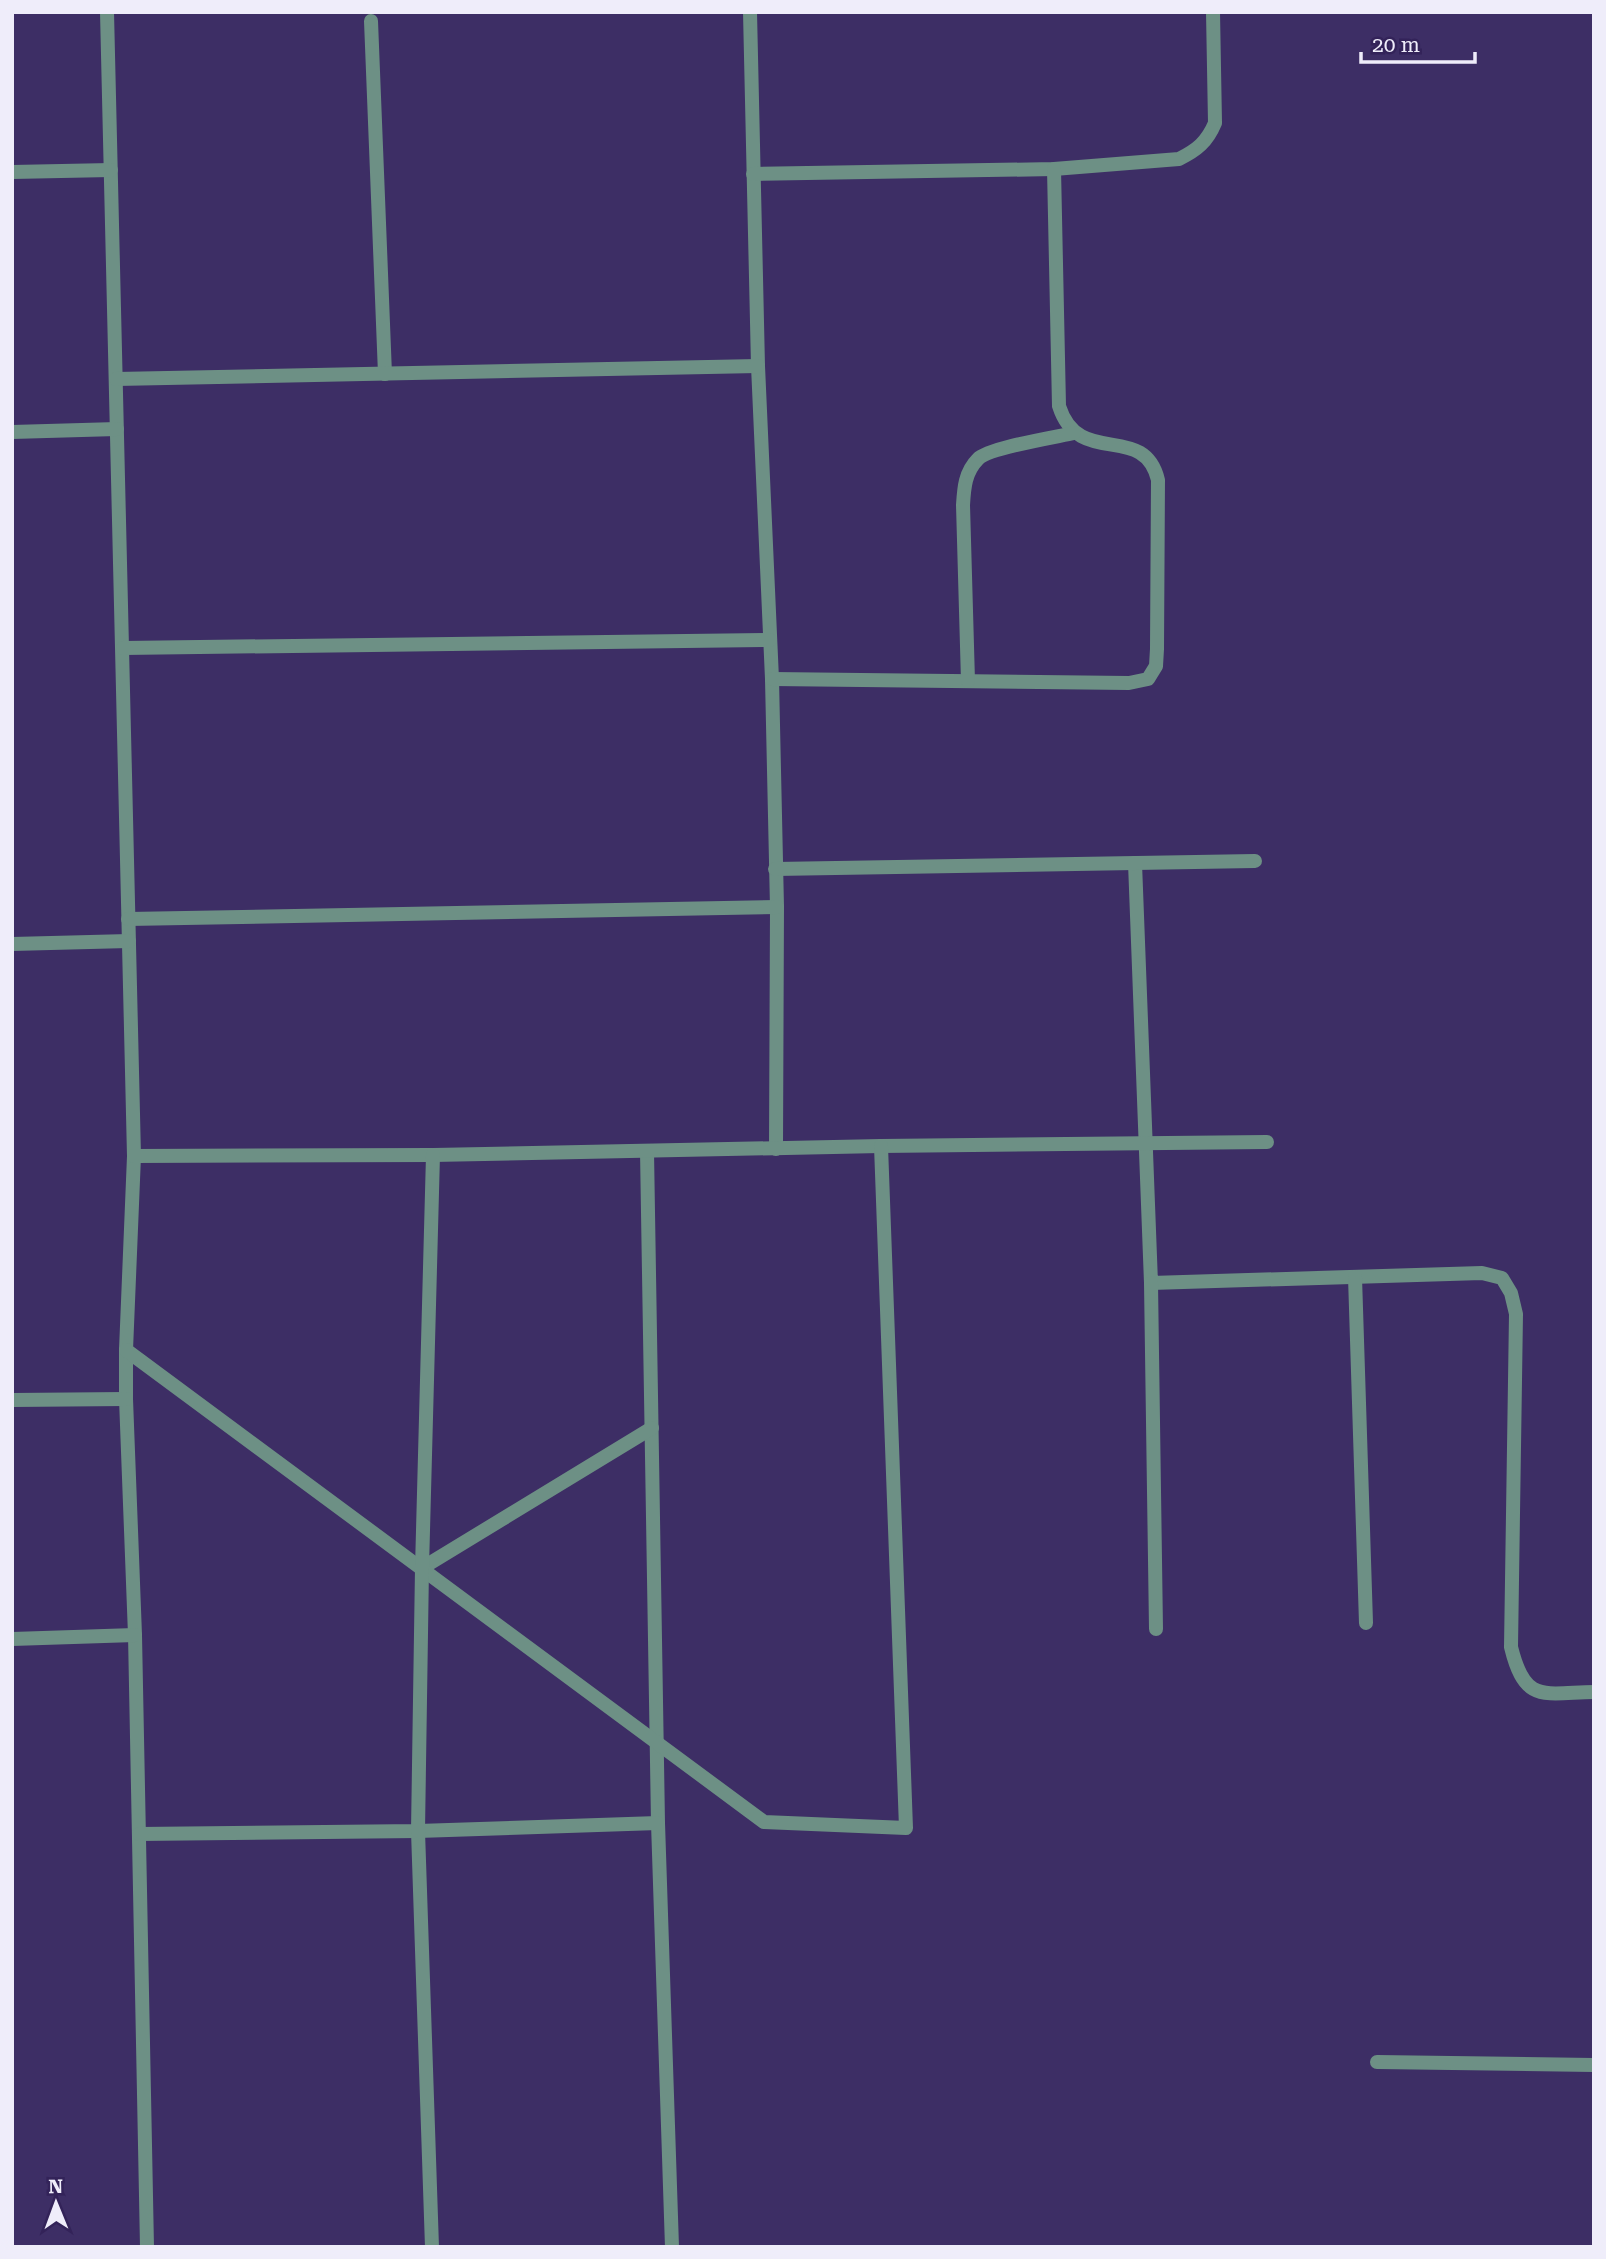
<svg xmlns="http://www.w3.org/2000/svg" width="1606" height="2259" font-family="'Roboto Serif',serif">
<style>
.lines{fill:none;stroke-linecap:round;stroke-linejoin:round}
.street{stroke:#6d9085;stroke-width:14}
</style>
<rect width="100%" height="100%" fill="#3d2e65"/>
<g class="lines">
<g class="street">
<polyline points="107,12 134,1156 126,1350 126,1399 135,1635 147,2247"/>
<polyline points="750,12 758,366 772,679 777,907 776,1149"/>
<polyline points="371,21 385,374"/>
<polyline points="12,172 111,170"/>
<path d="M753,174L1054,169L1179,159C1197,150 1207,142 1215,123L1213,12"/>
<polyline points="116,379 758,366"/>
<polyline points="12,432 117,429"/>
<polyline points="123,648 770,640"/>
<path d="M772,679L1129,683L1148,679L1156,666L1157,649L1158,480C1144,421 1079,469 1059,406L1054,169"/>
<path d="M968,681L963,505C964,488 965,472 978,459C988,448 1056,437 1074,433"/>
<path d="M1135,863L1151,1283L1482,1273L1502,1278L1511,1293L1516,1314L1511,1647C1525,1704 1543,1693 1594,1692"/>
<polyline points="775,869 1255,861"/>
<polyline points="128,919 777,907"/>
<polyline points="12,944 129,941"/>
<polyline points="647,1151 658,1823"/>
<polyline points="134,1156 433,1155 881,1146 1267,1142"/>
<polyline points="1355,1277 1366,1623"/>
<polyline points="1151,1283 1156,1629"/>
<polyline points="126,1350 764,1822 906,1828 881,1146"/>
<polyline points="12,1400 126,1399"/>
<polyline points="422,1568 652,1428"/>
<polyline points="12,1639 135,1635"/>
<polyline points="139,1834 418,1831 658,1823 672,2247"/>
<polyline points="1377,2062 1594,2065"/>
<polyline points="432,2247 418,1831 422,1568 433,1155"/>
</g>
</g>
<rect width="1606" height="2259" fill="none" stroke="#efedfa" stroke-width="28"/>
<g transform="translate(56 2203) rotate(359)" stroke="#332359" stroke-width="5" paint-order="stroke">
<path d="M0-5L12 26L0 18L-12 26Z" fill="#efedfa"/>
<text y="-10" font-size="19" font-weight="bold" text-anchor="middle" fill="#efedfa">N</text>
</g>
<path d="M1361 52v10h114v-10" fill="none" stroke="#efedfa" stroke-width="3.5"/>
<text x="1372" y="52" font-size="21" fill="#efedfa" stroke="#332359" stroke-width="5" paint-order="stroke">20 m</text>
</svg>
